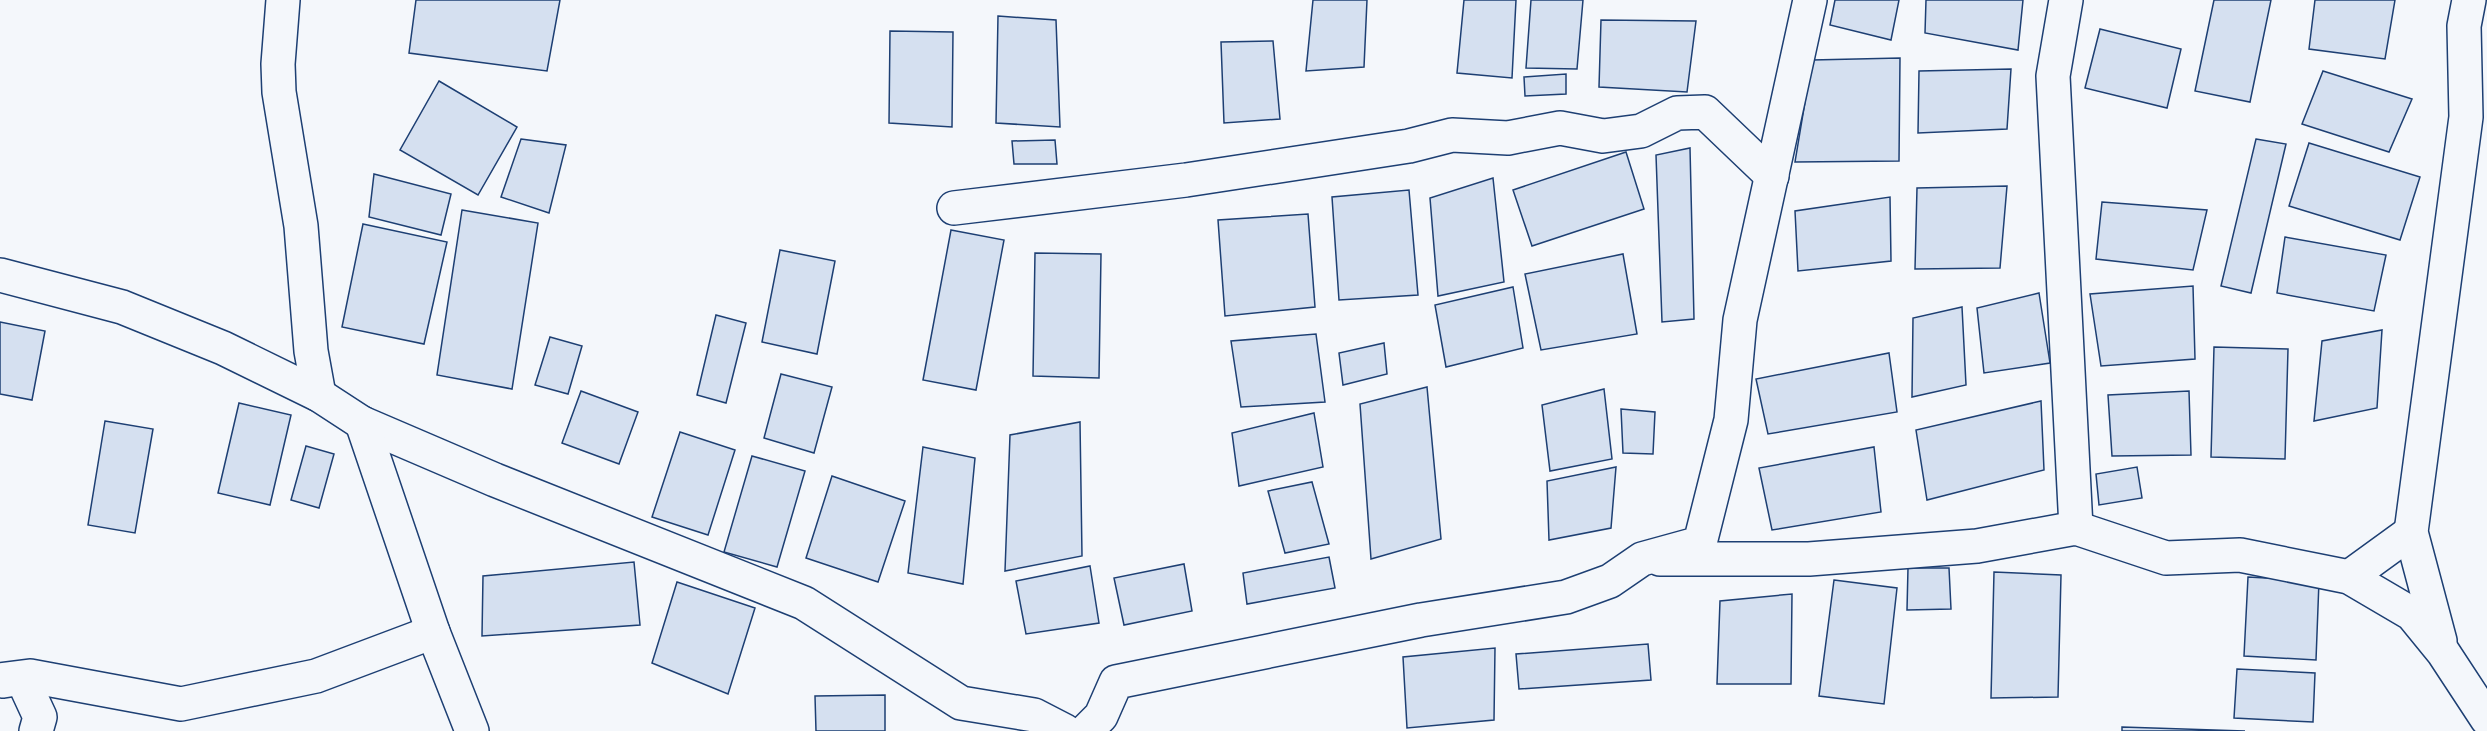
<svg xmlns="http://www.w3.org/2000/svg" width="2487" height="731" font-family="Mulish,sans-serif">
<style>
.building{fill:#d5e0f0;stroke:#1d3f73;stroke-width:1.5}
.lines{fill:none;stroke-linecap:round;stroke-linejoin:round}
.street-casing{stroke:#1d3f73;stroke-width:36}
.secondary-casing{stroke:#1d3f73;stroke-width:36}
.street{stroke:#f4f7fb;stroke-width:33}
.secondary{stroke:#f4f7fb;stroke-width:33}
</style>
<rect width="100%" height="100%" fill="#f4f7fb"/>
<g class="building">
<polygon points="416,0 560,0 547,71 409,53"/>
<polygon points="1313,0 1367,0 1364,67 1306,71"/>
<polygon points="1464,0 1516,0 1512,78 1457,73"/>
<polygon points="1531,0 1583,0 1577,69 1526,68"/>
<polygon points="1835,0 1899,0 1891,40 1830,25"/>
<polygon points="1926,0 2023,0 2018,50 1925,33"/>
<polygon points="2214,0 2271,0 2250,102 2195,91"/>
<polygon points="2315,0 2395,0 2385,59 2309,49"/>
<polygon points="998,16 1056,20 1060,127 996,123"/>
<polygon points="1601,20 1696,21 1687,92 1599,87"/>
<polygon points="2100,29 2181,49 2167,108 2085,88"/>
<polygon points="890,31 953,32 952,127 889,123"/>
<polygon points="1273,41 1280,119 1224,123 1221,42"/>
<polygon points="1900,58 1899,161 1795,162 1812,60"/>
<polygon points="2011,69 2007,129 1918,133 1919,71"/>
<polygon points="2323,71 2412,99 2389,152 2302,124"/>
<polygon points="1566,74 1566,94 1525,96 1524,77"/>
<polygon points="439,81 517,127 478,195 400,150"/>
<polygon points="521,139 566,145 549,213 501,197"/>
<polygon points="2256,139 2286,144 2251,293 2221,286"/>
<polygon points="1055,140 1057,164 1014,164 1012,141"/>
<polygon points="2309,143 2420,177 2400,240 2289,206"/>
<polygon points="1690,148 1694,319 1662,322 1656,155"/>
<polygon points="1626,152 1644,209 1532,246 1513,190"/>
<polygon points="374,174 451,194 441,235 369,217"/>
<polygon points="1493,178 1504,282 1438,296 1430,198"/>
<polygon points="2007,186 2000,268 1915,269 1917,188"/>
<polygon points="1409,190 1418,295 1339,300 1332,197"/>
<polygon points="1890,197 1891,261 1798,271 1795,211"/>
<polygon points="2102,202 2207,210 2193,270 2096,259"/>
<polygon points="462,210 538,223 512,389 437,375"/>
<polygon points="1308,214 1315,307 1225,316 1218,220"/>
<polygon points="363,224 447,242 424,344 342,327"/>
<polygon points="951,230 1004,240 976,390 923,380"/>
<polygon points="2285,237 2386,255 2374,311 2277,293"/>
<polygon points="780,250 835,261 817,354 762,342"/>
<polygon points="1035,253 1101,254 1099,378 1033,376"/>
<polygon points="1623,254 1637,334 1541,350 1525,274"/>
<polygon points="2193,286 2195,359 2101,366 2090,294"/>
<polygon points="1513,287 1523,348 1446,367 1435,305"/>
<polygon points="2039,293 2050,363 1984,373 1977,308"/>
<polygon points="1962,307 1966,385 1912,397 1913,318"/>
<polygon points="716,315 746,323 726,403 697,395"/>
<polygon points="0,322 45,331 32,400 0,394"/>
<polygon points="2382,330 2377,408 2314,421 2322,341"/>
<polygon points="1316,334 1325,402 1241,407 1231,341"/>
<polygon points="550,337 582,346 568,394 535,385"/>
<polygon points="1384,343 1387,374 1343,385 1339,353"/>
<polygon points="2214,347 2288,349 2285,459 2211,457"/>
<polygon points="1889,353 1897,412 1768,434 1756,379"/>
<polygon points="781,374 832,387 814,453 764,438"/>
<polygon points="1427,387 1441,539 1371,559 1360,404"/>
<polygon points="1604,389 1612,459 1550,471 1542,405"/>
<polygon points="581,391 638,412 619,464 562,443"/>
<polygon points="2189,391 2191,455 2112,456 2108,395"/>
<polygon points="2041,401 2044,470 1927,500 1916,430"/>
<polygon points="239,403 291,415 270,505 218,493"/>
<polygon points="1621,409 1655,412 1653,454 1623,453"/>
<polygon points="1314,413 1323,467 1239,486 1232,433"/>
<polygon points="105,421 153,429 135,533 88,525"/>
<polygon points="1080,422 1082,556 1005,571 1010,435"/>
<polygon points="680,432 735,450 708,535 652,517"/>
<polygon points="306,446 334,454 319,508 291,500"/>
<polygon points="923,447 975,458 963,584 908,573"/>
<polygon points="1874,447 1881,512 1772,530 1759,468"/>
<polygon points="752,456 805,471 777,567 724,552"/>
<polygon points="1616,467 1611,528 1549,540 1547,481"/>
<polygon points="2137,467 2142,498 2099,505 2096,474"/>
<polygon points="832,476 905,501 878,582 806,558"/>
<polygon points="1312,482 1329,544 1285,553 1268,491"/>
<polygon points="1329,557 1335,588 1247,604 1243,573"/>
<polygon points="634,562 640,625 482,636 483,576"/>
<polygon points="1184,564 1192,611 1124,625 1114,578"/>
<polygon points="1090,566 1099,623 1026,634 1016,581"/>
<polygon points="1908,568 1949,568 1951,609 1907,610"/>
<polygon points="1994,572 2061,575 2058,697 1991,698"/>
<polygon points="2248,577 2319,581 2316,660 2244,656"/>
<polygon points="1834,580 1897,588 1884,704 1819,696"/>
<polygon points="677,582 755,608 728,694 652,663"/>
<polygon points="1792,594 1791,684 1717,684 1720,601"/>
<polygon points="1648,644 1651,680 1519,689 1516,654"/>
<polygon points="1495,648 1494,720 1407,728 1403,657"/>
<polygon points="2237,669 2315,673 2313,722 2234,718"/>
<polygon points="885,695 885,731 816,731 815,696"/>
<polygon points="2122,727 2245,731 2122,731"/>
</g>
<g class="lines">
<g class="street-casing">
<g id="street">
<polyline points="283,0 278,64 279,92 301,226 311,351 319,395"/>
<polyline points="2066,0 2053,76 2076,528"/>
<polyline points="954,208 1186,180 1409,146 1452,135 1508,138 1560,128 1603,136 1641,131 1677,113 1705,112 1772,176"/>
<polyline points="0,275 122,307 223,348 319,395 362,423 495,480 804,603 961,703 1034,715 1065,731"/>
<polyline points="362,423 433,632 472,731"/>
<polyline points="1660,559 1809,559 1977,546 2076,528 2166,558 2240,555 2349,577 2412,614 2443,652 2487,719"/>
<polyline points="2349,577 2411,532"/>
<polyline points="2440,641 2411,532 2466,117 2464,26 2469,0"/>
<polyline points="0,680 30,676 181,704 316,676 433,632"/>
<polyline points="3,681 22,678 40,717 36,731"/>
</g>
</g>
<g class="secondary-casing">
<polyline id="secondary" points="1086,731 1101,716 1116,682 1421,620 1566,597 1610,581 1642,559 1700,543 1731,420 1740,320 1810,0"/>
</g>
<use href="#street" class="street"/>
<use href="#secondary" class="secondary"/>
</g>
</svg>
